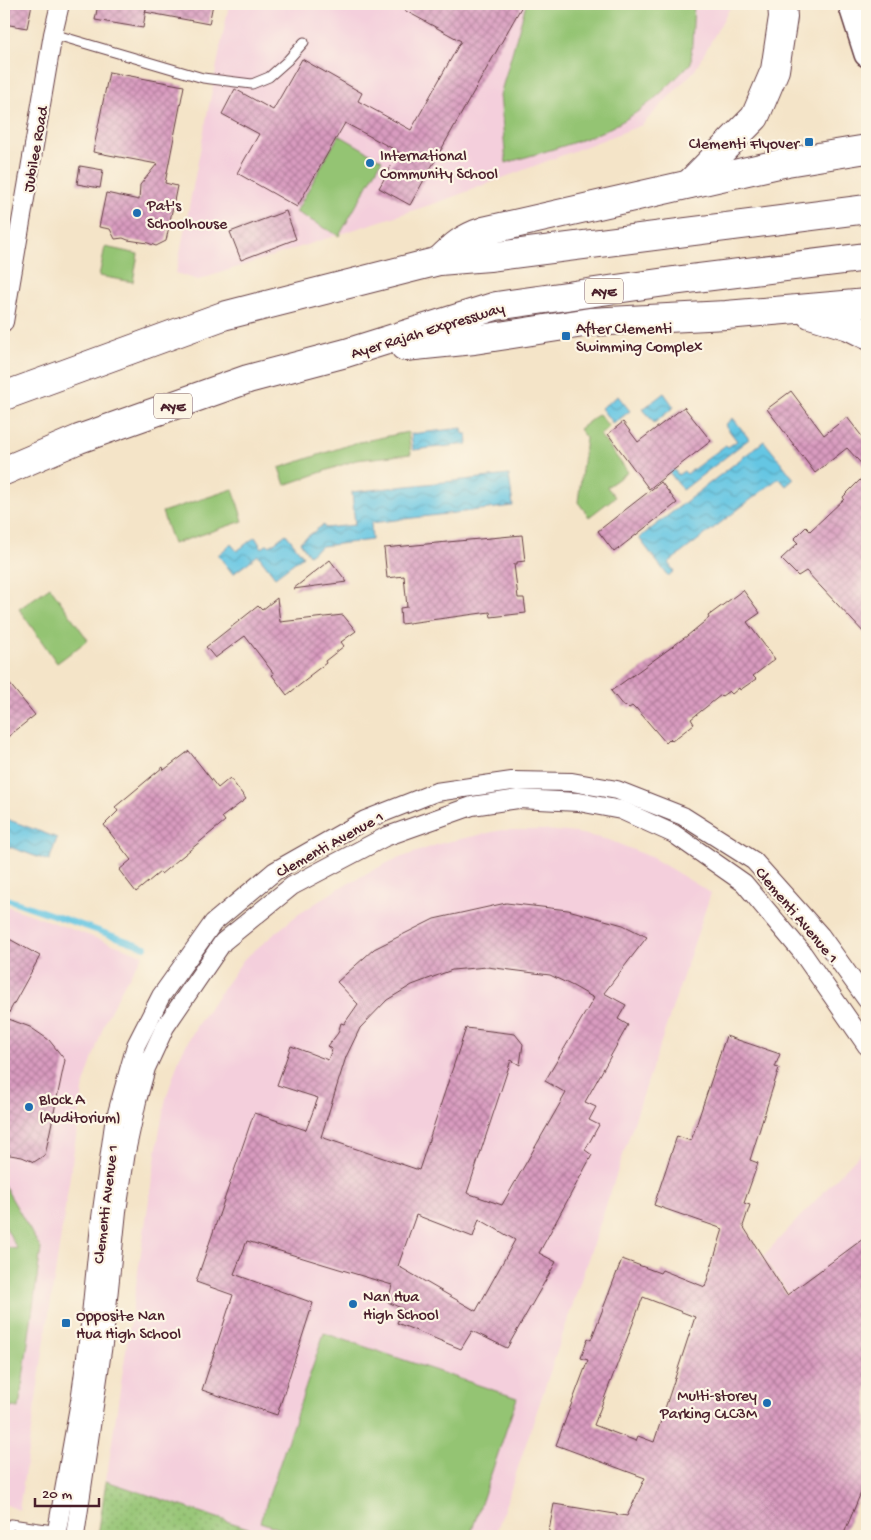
<svg xmlns="http://www.w3.org/2000/svg" width="871" height="1540" font-family="'Gochi Hand',sans-serif">
<style>
.built{fill:#f4cfdc}
.grass{fill:url(#grass-dots);stroke:#6f724f}
.park{fill:#94c473;stroke:#6f724f}
.water{fill:url(#water-waves);stroke:#587287}
.lines{fill:none;stroke-linecap:round;stroke-linejoin:round}
.stream{stroke:#65c6e3;stroke-width:6}
.building{fill:url(#building-cross-hatch);fill-rule:evenodd}
.service-casing{stroke:#643d43;stroke-width:11}
.minor-casing{stroke:#643d43;stroke-width:20}
.secondary-casing{stroke:#643d43;stroke-width:28}
.motorway-casing{stroke:#643d43;stroke-width:30}
.service{stroke:#fff;stroke-width:9}
.minor{stroke:#fff;stroke-width:18}
.secondary{stroke:#fff;stroke-width:25}
.motorway{stroke:#fff;stroke-width:28}
.poi-dot{fill:#1f6fb2;stroke:#fcf5e5;stroke-width:2}
.labels{text-anchor:middle;stroke-width:4.5;stroke-linejoin:round;paint-order:stroke}
.shield{fill:#fcf5e5;stroke:#7f5f63;stroke-width:1}
.shield-label{font-size:15px;font-weight:bold;fill:#4a1f2b}
.poi-label{font-size:16px;fill:#4a1f2b;stroke:#fcf5e5;text-anchor:start}
.street-label{font-size:16px;fill:#4a1f2b;stroke:#fcf5e5}
</style>
<defs>
<pattern id="grass-dots" width="8" height="8" patternUnits="userSpaceOnUse" patternTransform="scale(1.25)"><rect width="8" height="8" fill="#94c473"/><path d="M2 2h.1M6 6h.1" fill="none" stroke="#7b9f5f" stroke-width="1.8" stroke-linecap="round"/></pattern>
<pattern id="water-waves" width="16" height="10" patternUnits="userSpaceOnUse" patternTransform="scale(1.25)"><rect width="16" height="10" fill="#65c6e3"/><path d="M0 5q4-4 8 0t8 0" fill="none" stroke="#55a0b8"/></pattern>
<pattern id="building-cross-hatch" width="8" height="8" patternUnits="userSpaceOnUse" patternTransform="scale(1.25)"><rect width="8" height="8" fill="#d99bc0"/><path d="M0 0l8 8M0 8l8-8" fill="none" stroke="#b27e9c"/></pattern>
</defs>
<rect width="100%" height="100%" fill="#fcf5e5"/>
<filter id="ink" filterUnits="userSpaceOnUse"><feTurbulence type="fractalNoise" baseFrequency=".02" numOctaves="2"/><feDisplacementMap in="SourceGraphic" scale="10" xChannelSelector="R" yChannelSelector="G"/><feConvolveMatrix kernelMatrix="1 2 1 2 8 2 1 2 1" color-interpolation-filters="sRGB"/></filter>
<filter id="wash" filterUnits="userSpaceOnUse"><feTurbulence type="fractalNoise" baseFrequency=".0096" numOctaves="4" result="noise"/><feDisplacementMap in="SourceGraphic" scale="20" xChannelSelector="R" yChannelSelector="G"/><feGaussianBlur stdDeviation="1.12" result="paint"/><feColorMatrix in="noise" values="0 0 0 0 0 0 0 0 0 0 0 0 0 0 0 0 0 1.4 0 .05"/><feComposite in="paint" operator="in"/></filter>
<g filter="url(#wash)">
<rect width="100%" height="100%" fill="#f4e4c8"/>
<g class="built">
<polygon points="229,4 732,4 695,70 642,125 442,201 198,280 176,273"/>
<polygon points="502,830 546,830 577,833 609,840 651,857 711,893 495,1536 272,1536 106,1481 160,1128 166,1098 180,1056 197,1025 244,959 296,916 339,888 391,861 442,843"/>
<polygon points="4,905 143,955 125,983 106,1019 84,1084 19,1510 4,1504"/>
<polygon points="867,1146 867,1364 828,1353 763,1256"/>
</g>
<polygon class="grass" points="106,1481 272,1536 98,1536"/>
<g class="park">
<path d="M526,4H694L691,63C672,82 654,102 631,116C594,140 548,150 506,163L500,95Z"/>
<polygon points="339,135 382,160 339,236 296,212"/>
<polygon points="105,247 138,254 133,282 99,276"/>
<polygon points="599,414 609,427 600,435 628,472 607,487 615,497 589,517 578,502 586,438 579,429"/>
<polygon points="408,432 411,454 356,460 285,485 279,468 355,443"/>
<polygon points="233,489 243,521 173,544 162,512"/>
<polygon points="50,587 88,640 57,663 19,609"/>
<polygon points="4,1185 41,1249 19,1408 4,1406 4,1247 17,1249 4,1224"/>
<polygon points="324,1333 517,1398 470,1536 301,1536 260,1522"/>
</g>
<g class="water">
<polygon points="664,393 674,407 654,423 643,409"/>
<polygon points="618,396 630,411 613,424 601,408"/>
<polygon points="733,418 749,439 683,490 669,472 673,468 678,475 684,471 687,474 726,445 728,447 737,441 725,425"/>
<polygon points="462,428 463,434 467,434 468,444 413,450 411,434"/>
<polygon points="764,441 794,479 786,486 779,478 668,563 674,571 668,576 639,538"/>
<polygon points="509,475 513,506 371,523 372,540 322,546 309,555 300,542 323,525 325,528 355,525 352,492"/>
<polygon points="286,534 303,556 275,577 258,555 233,574 218,555 231,544 237,551 255,537 262,548 268,544 270,546"/>
<polygon points="4,818 57,838 49,861 4,845"/>
</g>
<g class="lines">
<polyline class="stream" points="4,898 145,947"/>
</g>
<g id="blocks">
<g class="building">
<polygon points="4,4 32,4 27,28 4,24"/>
<polygon points="98,4 213,4 209,24 145,12 146,9 143,28 95,20"/>
<polygon points="393,4 523,4 410,205 379,188 399,152 345,123 297,207 237,173 259,134 222,114 235,89 273,110 302,59 362,93 358,101 411,130 461,41"/>
<polygon points="109,72 184,86 165,183 177,186 166,241 156,246 148,243 128,240 123,238 115,239 110,229 99,227 106,193 139,200 140,185 157,164 93,152"/>
<polygon points="80,166 103,170 100,188 77,184"/>
<polygon points="286,211 296,239 241,260 230,232"/>
<polygon points="791,391 824,435 847,417 867,443 867,470 847,448 815,473 767,409"/>
<polygon points="684,407 711,441 649,489 608,434 623,422 638,442"/>
<polygon points="867,473 867,636 806,571 798,576 781,559 798,543 794,539 806,527 810,531 844,499 843,497"/>
<polygon points="661,482 677,503 614,552 598,531"/>
<polygon points="522,535 525,561 517,562 517,564 514,564 518,598 524,598 526,613 491,617 490,612 401,624 400,608 407,607 404,576 387,578 384,548"/>
<polygon points="330,560 347,582 293,589"/>
<polygon points="743,590 760,613 747,622 775,659 753,676 756,679 740,690 739,688 732,694 729,691 722,696 721,695 691,719 694,724 672,741 670,739 666,743 636,708 635,709 632,706 629,708 627,706 624,707 611,691 687,636 709,618 708,616"/>
<polygon points="277,598 280,622 343,615 356,631 341,642 344,646 325,661 326,663 309,676 310,677 287,695 272,675 274,674 245,636 215,658 206,647 258,606 262,610"/>
<polygon points="4,677 35,715 4,740"/>
<polygon points="189,751 218,788 230,778 246,799 222,817 225,821 161,874 160,872 136,892 119,870 131,860 104,825 118,811 115,807 163,767 164,770"/>
<path d="M506,903L568,910L623,925L647,937L604,993L626,1005L618,1019L628,1025L585,1102L596,1107L589,1120L599,1125L585,1150L592,1155L539,1253L556,1262L507,1348L472,1331L461,1349L397,1323L403,1309L388,1302L392,1285L247,1241L234,1274L313,1303L277,1415L202,1390L233,1295L196,1282L254,1113L306,1130L318,1098L277,1085L291,1046L328,1060L332,1049L328,1046L338,1033L341,1023L344,1024L358,1004L337,982L374,949L434,919ZM487,967L550,975L573,986L594,998L545,1081L566,1093L502,1205L467,1193L511,1060L520,1065L523,1044L515,1034L466,1028L419,1170L321,1137L346,1057L360,1028L387,1000L412,985L452,970ZM416,1215L473,1237L479,1219L515,1240L476,1311L398,1266Z"/>
<polygon points="4,936 40,956 6,1018 30,1027 49,1040 65,1060 45,1155 34,1162 22,1157 4,1154"/>
<path d="M726,1036L780,1054L775,1067L779,1068L750,1160L758,1163L744,1203L750,1205L743,1226L787,1295L867,1236V1478L843,1536H548L554,1504L627,1516L645,1478L556,1445L588,1360L581,1358L588,1338L591,1340L622,1259L660,1273L662,1270L705,1287L723,1229L654,1205L677,1136L691,1141ZM643,1297L695,1317L654,1442L638,1436L636,1441L594,1425Z"/>
</g>
</g>
</g>
<g filter="url(#ink)">
<use href="#blocks" fill-opacity="0" stroke="#643d43" stroke-width="1"/>
<g class="lines">
<g class="service-casing">
<g id="service">
<polyline points="53,34 203,78 252,84 269,77 287,61 304,42"/>
<polyline points="4,1534 11,1524 60,1531"/>
</g>
</g>
<g class="minor-casing">
<g id="minor">
<polyline points="4,322 53,34 60,4"/>
<polyline points="56,1536 80,1401 89,1335 100,1225 114,1124 136,1045 161,996 213,923 275,871 365,820 436,792 512,781 572,782 617,790 683,816 754,861 821,936 867,1000"/>
<polyline points="75,1536 104,1337 117,1211 126,1152 137,1101 146,1068 165,1027 223,942 292,886 385,837 472,806 518,799 579,802 621,810 674,834 744,883 801,951 867,1046"/>
</g>
</g>
<g class="secondary-casing">
<polyline id="secondary" points="851,4 867,54"/>
</g>
<g class="motorway-casing">
<g id="motorway">
<polyline points="689,184 755,117 775,70 783,17 782,4"/>
<path d="M439,261C454,246 463,238 484,231L787,162L867,149"/>
<polyline points="810,314 849,326 867,335"/>
<polyline points="405,347 474,340 590,322 726,315 867,303"/>
<polyline points="4,396 223,316 439,261 489,257 867,209"/>
<polyline points="4,471 79,439 248,379 346,353 496,306 673,281 867,257"/>
</g>
</g>
<use href="#service" class="service"/>
<use href="#minor" class="minor"/>
<use href="#secondary" class="secondary"/>
<use href="#motorway" class="motorway"/>
</g>
</g>
<g class="poi-dot">
<rect x="804" y="137" width="10" height="10" rx="2.5"/>
<circle cx="370" cy="163" r="5"/>
<circle cx="137" cy="213" r="5"/>
<rect x="561" y="331" width="10" height="10" rx="2.5"/>
<circle cx="29" cy="1107" r="5"/>
<circle cx="353" cy="1304" r="5"/>
<rect x="61" y="1318" width="10" height="10" rx="2.5"/>
<circle cx="767" cy="1403" r="5"/>
</g>
<g class="labels">
<g class="shield">
<rect x="585" y="278.5" width="38" height="25" rx="4"/>
<rect x="154" y="393.5" width="38" height="25" rx="4"/>
</g>
<g class="shield-label">
<text x="604" y="296">AYE</text>
<text x="173" y="411">AYE</text>
</g>
<g class="poi-label">
<text x="799" y="148" text-anchor="end">Clementi Flyover</text>
<text x="380" y="160">International<tspan x="380" dy="18">Community School</tspan></text>
<text x="147" y="210">Pat's<tspan x="147" dy="18">Schoolhouse</tspan></text>
<text x="576" y="333">After Clementi<tspan x="576" dy="18">Swimming Complex</tspan></text>
<text x="39" y="1104">Block A<tspan x="39" dy="18">(Auditorium)</tspan></text>
<text x="363" y="1301">Nan Hua<tspan x="363" dy="18">High School</tspan></text>
<text x="76" y="1320">Opposite Nan<tspan x="76" dy="18">Hua High School</tspan></text>
<text x="757" y="1400" text-anchor="end">Multi-storey<tspan x="757" dy="18">Parking CLC3M</tspan></text>
</g>
<g class="street-label">
<text transform="translate(34 149) rotate(-80)" y="6">Jubilee Road</text>
<text transform="translate(427 329) rotate(-17)" y="6">Ayer Rajah Expressway</text>
<text transform="translate(329 843) rotate(-29)" y="6">Clementi Avenue 1</text>
<text transform="translate(798 914) rotate(50)" y="6">Clementi Avenue 1</text>
<text transform="translate(104 1204) rotate(-83)" y="6">Clementi Avenue 1</text>
</g>
</g>
<rect width="871" height="1540" fill="none" stroke="#fcf5e5" stroke-width="20"/>
<path d="M35 1498v8h64v-8" fill="none" stroke="#4a1f2b" stroke-width="2.5"/>
<text x="42" y="1498" font-size="15" fill="#4a1f2b" stroke="#fcf5e5" stroke-width="4" paint-order="stroke">20 m</text>
</svg>
